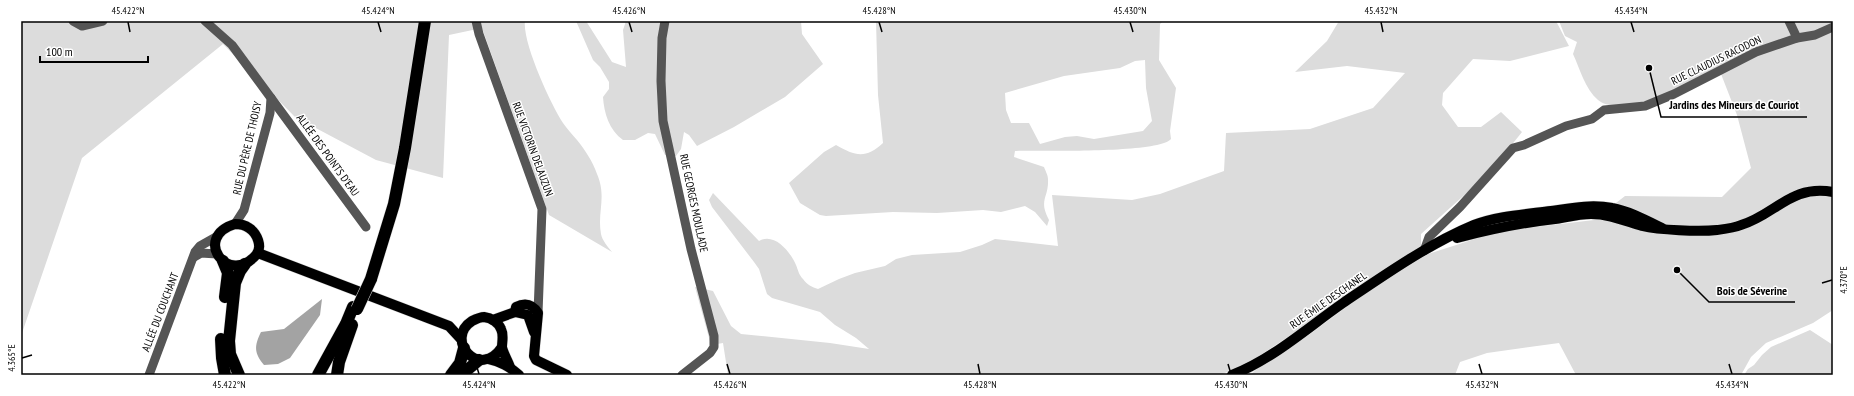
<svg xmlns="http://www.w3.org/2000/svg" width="1854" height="396" font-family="'PT Sans Narrow',sans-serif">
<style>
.green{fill:#dcdcdc;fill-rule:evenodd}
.water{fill:#a3a3a3}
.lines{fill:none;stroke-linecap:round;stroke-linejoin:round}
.major-casing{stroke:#dbdbdb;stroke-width:11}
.highway-casing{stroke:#dbdbdb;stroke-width:13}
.minor{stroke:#555;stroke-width:9}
.major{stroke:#000;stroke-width:10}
.highway{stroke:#000;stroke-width:12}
.highway-bridge-casing{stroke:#dbdbdb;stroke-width:13;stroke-linecap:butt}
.highway-bridge{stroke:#000;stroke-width:12}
.ticks{fill:none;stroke:#000;stroke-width:1.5}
.labels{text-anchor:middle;stroke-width:3;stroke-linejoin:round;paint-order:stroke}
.street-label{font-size:11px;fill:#000;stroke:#fff}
.leader{fill:none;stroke:#000;stroke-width:1.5}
.callout-dot{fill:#000;stroke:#fff;stroke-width:1.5}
.callout-label{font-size:12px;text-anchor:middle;font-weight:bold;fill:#000;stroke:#fff;stroke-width:3;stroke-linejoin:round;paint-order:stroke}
.neatline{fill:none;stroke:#000;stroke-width:1.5}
.ticks-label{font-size:10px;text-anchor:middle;fill:#000}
</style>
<rect width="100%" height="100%" fill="#fff"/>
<g class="green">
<path d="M21,21H525C522,42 551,105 563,123C567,129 572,134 577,140C585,150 593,162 597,174C607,197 597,212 601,234C602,240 608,247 612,252L549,215L482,28L449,35L443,178L376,160L295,117L223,44L82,158L21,336Z"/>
<path d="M576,21H586L612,62L626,67L623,30L626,21H801L802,34L823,64L785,97L734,127L697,146L689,135L684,132L681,149L676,156L665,155L655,134L648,133L635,140H623C609,130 604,113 603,97L609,89V82L600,67L593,60Z"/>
<path d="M876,21H1163L1160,24L1159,60L1176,88L1170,131L1171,139C1158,154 1040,150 1015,151L1014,157L1044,167C1045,170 1048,175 1048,179C1049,198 1038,199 1049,220L1047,226L1035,212L1025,206L1001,212L983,210L937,213L893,212L826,216L820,215L800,203L789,183L824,152L836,145C855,156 866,159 883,143L878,95ZM1145,60L1146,88L1152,121L1143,131L1094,139L1077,136L1065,137L1040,144L1029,123H1011L1006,110L1005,93L1064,76L1120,68L1135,61Z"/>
<path d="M1339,21H1556L1569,46L1510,61L1473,59L1443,93L1442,105L1458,127H1481L1501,112L1522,132L1490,172L1421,234V246L1416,252L1247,364L1220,375H728L723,343L711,345L695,287L713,291L731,326L741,334L830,343L869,349L856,338L835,325L820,312L772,298L767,294L759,269L754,262L712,207L709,200L713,193L759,241C774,232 790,251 796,265C798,270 799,275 803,279C807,285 812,287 818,289L839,279L855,273L885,266L896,259L912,255L960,252L982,245L995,239L1058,246L1052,195L1132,200L1160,194L1224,171L1226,133L1310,129L1373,108L1405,73L1347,66L1295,72L1327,41Z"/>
<path d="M1559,21H1833V310L1813,323L1766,343L1751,357L1741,375H1576L1559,343L1487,353L1460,362L1455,375H1250L1264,363L1310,334L1372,288L1428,254L1500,231L1594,220L1625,196L1722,197L1751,168L1737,115L1721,74C1697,83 1620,119 1598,100C1585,89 1580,69 1573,54L1577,42L1565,36Z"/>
<polygon points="1810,330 1833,345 1833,372 1828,375 1744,375 1748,369 1754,365 1762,355 1771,347"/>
</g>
<path class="water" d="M322,299L320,315L290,358L278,364L264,365C254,353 254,346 261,332L284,329Z"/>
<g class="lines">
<g class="major-casing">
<g id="major">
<path d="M235,224C240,224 245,225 249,228C257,233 263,247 256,255C228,287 192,237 235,224Z"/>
<path d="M1457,238C1491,229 1520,223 1555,219C1567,217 1580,214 1591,214C1609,214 1625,221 1642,226C1659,230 1699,232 1717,230C1725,229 1734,228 1741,225C1775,215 1791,184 1833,192"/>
<polyline points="258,253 449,326 461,339"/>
<polyline points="515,312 528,315 534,332"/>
<path d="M493,320L515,312L516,307C526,302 532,304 538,313L534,356L536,360L567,375"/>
<path d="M502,347C479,381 444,339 472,321C476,319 480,317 484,317C491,318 498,322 501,329C504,335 502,341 502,347C503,353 508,361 510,367"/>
<path d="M488,359C501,362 509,366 519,375"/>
<path d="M1232,375C1273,359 1307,328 1343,303C1383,276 1430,243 1474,225C1495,216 1528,214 1551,211C1571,208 1592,204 1612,208C1629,211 1646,220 1662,228"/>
</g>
</g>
<g class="highway-casing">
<g id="highway">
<polyline points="223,261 228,273 225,297"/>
<polyline points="371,279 394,204 405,148 425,21"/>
<polyline points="221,339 222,358 225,375"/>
<polyline points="239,375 230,354 229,341 235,283 240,271 245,264"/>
<polyline points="318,375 346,324 353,307"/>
<polyline points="337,375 339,362 352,325"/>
<polyline points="451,375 460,363 464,348"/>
<polyline points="461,375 479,360"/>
</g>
</g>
<g class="minor">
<polyline points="73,21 82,26 103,21"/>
<polyline points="205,21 232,45 271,98 270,113 244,210 235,224"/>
<polyline points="476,21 479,34 542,209 538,313"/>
<polyline points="665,21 662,38 661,81 663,121 691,249 714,336 714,347 710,353 682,375"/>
<polyline points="1789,21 1797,38"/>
<polyline points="271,98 366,227"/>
<polyline points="1424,251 1429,237 1460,207 1513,148 1524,145 1566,126 1592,119 1604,110 1645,106 1674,94 1756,52 1797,38 1815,35 1833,27"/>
<polyline points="194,257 201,253 217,254"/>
<polyline points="149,375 195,252 200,246 216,237"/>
</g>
<use href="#major" class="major"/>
<use href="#highway" class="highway"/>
<g class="highway-bridge-casing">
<polyline id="highway-bridge" points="357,309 371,279"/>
</g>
<use href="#highway-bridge" class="highway-bridge"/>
</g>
<path class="ticks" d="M128,22L130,32M378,22L381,32M629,22L632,32M879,22L882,32M1130,22L1133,32M1381,22L1383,32M1631,22L1634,32M1822,283L1832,280M22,358L32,355M226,364L229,374M476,364L479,374M727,364L730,374M978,364L980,374M1228,364L1231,374M1479,364L1482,374M1729,364L1732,374"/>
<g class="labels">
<g class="street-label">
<text transform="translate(1716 60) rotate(-26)" y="4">RUE CLAUDIUS RACODON</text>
<text transform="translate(247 148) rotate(-77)" y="4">RUE DU PÈRE DE THOISY</text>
<text transform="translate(533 149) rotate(70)" y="4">RUE VICTORIN DELAUZUN</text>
<text transform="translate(328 155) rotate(54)" y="4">ALLÉE DES POINTS D'EAU</text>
<text transform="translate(694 203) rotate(78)" y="4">RUE GEORGES MOULLADE</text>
<text transform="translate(1328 300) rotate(-35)" y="4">RUE ÉMILE DESCHANEL</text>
<text transform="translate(160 312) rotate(-69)" y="4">ALLÉE DU COUCHANT</text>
</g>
</g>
<path class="leader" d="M1649 68L1661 117H1807M1677 270L1709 302H1795"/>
<g class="callout-dot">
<circle cx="1649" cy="68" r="4"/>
<circle cx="1677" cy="270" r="4"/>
</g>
<g class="callout-label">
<text x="1734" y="109">Jardins des Mineurs de Couriot</text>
<text x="1752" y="295">Bois de Séverine</text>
</g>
<rect width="1854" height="396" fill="none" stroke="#ffffff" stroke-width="44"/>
<path d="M40 56v6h108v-6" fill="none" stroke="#000000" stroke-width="2"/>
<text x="46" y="56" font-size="12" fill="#000000" stroke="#ffffff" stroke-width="3" paint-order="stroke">100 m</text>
<rect x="22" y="22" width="1810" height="352" class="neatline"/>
<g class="ticks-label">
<text x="128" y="14">45.422°N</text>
<text x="378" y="14">45.424°N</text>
<text x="629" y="14">45.426°N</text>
<text x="879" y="14">45.428°N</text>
<text x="1130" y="14">45.430°N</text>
<text x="1381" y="14">45.432°N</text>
<text x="1631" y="14">45.434°N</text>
<text transform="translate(1843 280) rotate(-90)" y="4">4.370°E</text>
<text transform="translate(11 358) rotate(-90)" y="4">4.365°E</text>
<text x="229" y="388">45.422°N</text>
<text x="479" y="388">45.424°N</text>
<text x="730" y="388">45.426°N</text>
<text x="980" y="388">45.428°N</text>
<text x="1231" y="388">45.430°N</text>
<text x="1482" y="388">45.432°N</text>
<text x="1732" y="388">45.434°N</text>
</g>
</svg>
